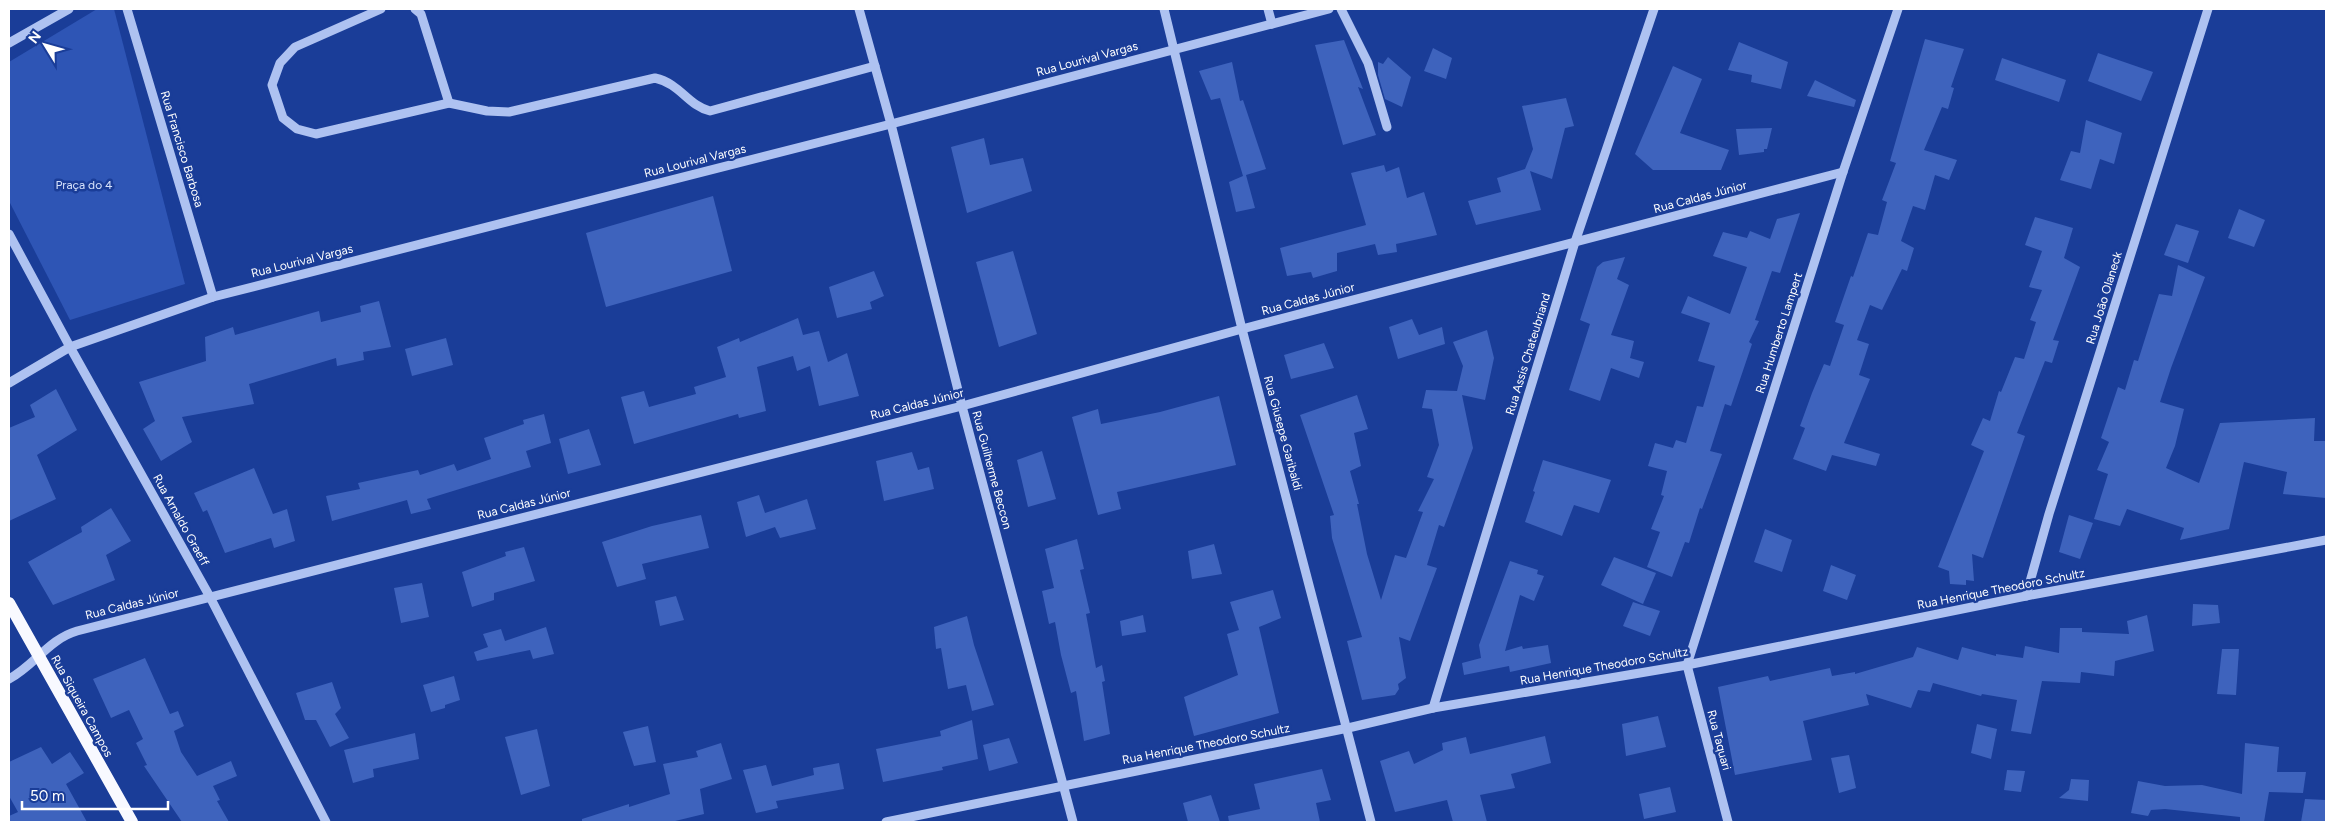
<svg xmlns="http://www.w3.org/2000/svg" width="2335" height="831" font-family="Figtree,sans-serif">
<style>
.green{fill:#2e55b5}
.building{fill:#3e63bd}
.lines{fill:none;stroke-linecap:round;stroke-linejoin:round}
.minor{stroke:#aec2f1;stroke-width:9}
.major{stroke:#f8f9ff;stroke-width:12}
.labels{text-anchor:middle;stroke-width:5;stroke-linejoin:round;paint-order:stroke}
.street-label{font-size:12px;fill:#fff;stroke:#1a3d98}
.park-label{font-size:12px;fill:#d5e1fb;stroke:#1a3d98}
</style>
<rect width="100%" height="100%" fill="#1a3d98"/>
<polygon class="green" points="97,9 114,9 185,284 70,320 9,201 9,62"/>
<g class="building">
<polygon points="1925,39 1964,49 1951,87 1954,88 1948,109 1942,107 1924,150 1957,160 1949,180 1935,175 1925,210 1913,206 1901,241 1914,248 1907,271 1902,269 1882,310 1870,305 1857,340 1869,344 1859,375 1870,379 1844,443 1880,454 1876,466 1832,455 1826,471 1793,459 1805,428 1800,426 1812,393 1824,364 1830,366 1844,325 1835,322 1851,276 1853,277 1868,233 1878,235 1887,202 1882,200 1896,163 1890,161"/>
<polygon points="1344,40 1363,89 1358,87 1376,135 1343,145 1315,45"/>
<polygon points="1739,42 1788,62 1781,89 1751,82 1752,75 1728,70"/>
<polygon points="1433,48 1452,58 1446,79 1424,71"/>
<polygon points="2098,53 2153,72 2141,101 2088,81"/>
<polygon points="1388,57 1411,77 1402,107 1385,99 1378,75 1378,62 1383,64"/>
<polygon points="2002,58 2066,80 2059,102 1995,80"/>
<polygon points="1232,62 1240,101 1243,100 1266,169 1246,175 1255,208 1236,212 1229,182 1243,176 1220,98 1211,100 1199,71"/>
<polygon points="1673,66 1702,79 1680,133 1729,150 1721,170 1653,170 1635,154"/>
<polygon points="1815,80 1856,100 1854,107 1807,96"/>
<polygon points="1566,98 1574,126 1565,128 1552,179 1530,171 1541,210 1476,225 1468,201 1501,192 1497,178 1525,169 1533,149 1522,106"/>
<polygon points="2086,120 2122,133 2114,164 2100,159 2091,189 2060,180 2071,151 2080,153"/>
<polygon points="1772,128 1767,149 1764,149 1764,152 1739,155 1736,129"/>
<polygon points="984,138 990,165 1023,158 1032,191 967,213 951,147"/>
<polygon points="1384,165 1386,172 1399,167 1407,198 1424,192 1437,235 1396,244 1397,252 1378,255 1375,244 1337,253 1337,271 1313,278 1311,272 1287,276 1280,248 1366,225 1351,173"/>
<polygon points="713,196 732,271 606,307 586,233"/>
<polygon points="2239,209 2265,220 2254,247 2228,238"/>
<polygon points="1800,213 1780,273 1772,271 1755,320 1759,321 1749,342 1752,344 1731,406 1725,404 1710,451 1722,454 1702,509 1700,508 1689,543 1685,542 1672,577 1647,567 1660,532 1651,529 1664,496 1661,495 1667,471 1648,466 1655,443 1673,448 1676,440 1686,443 1697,406 1703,407 1715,366 1698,361 1710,323 1681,313 1688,296 1730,314 1747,267 1713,256 1723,232 1747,238 1750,231 1770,239 1777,219"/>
<polygon points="2035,217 2073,228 2064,258 2080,267 2053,340 2059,341 2052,363 2045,361 2017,433 2025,436 1983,558 1972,554 1974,581 1966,580 1966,585 1950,584 1949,571 1938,567 1984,451 1971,445 1983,418 1990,421 1999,391 2001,392 2015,357 2024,359 2036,322 2030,320 2042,290 2029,287 2042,251 2025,245"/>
<polygon points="2176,224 2199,231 2188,263 2164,255"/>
<polygon points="1013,251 1037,334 999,347 976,262"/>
<polygon points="1625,257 1617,279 1629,285 1611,335 1634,341 1630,358 1644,362 1639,378 1611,368 1600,401 1569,390 1590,324 1580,320 1597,267 1603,262"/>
<polygon points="2178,265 2205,277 2171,368 2160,402 2184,409 2175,446 2166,468 2199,483 2220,423 2315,418 2314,441 2326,441 2326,498 2283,494 2287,472 2244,462 2229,529 2180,540 2184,528 2127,509 2120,526 2094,519 2108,474 2097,470 2109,442 2101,438 2118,387 2125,390 2134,360 2138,361 2159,294 2172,296"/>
<polygon points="874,271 884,296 870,302 872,309 837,318 829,287"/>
<polygon points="379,301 391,347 363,352 364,360 337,366 336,358 249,384 254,404 182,417 192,442 161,461 143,429 155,421 139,382 206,361 205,337 233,327 235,335 319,311 321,322 361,312 360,306"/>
<polygon points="798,318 803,335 819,331 828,362 847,353 859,396 819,406 810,366 797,371 793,356 757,367 766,411 739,418 738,414 634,444 621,397 644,391 649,407 696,394 694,387 726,377 717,347 739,338 740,342"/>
<polygon points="1412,319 1419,335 1442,327 1445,344 1398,359 1389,327"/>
<polygon points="1487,330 1494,358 1485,400 1462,395 1473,448 1444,527 1439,525 1427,565 1437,568 1410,641 1399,637 1406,678 1398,684 1399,689 1395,695 1362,700 1347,641 1362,637 1332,538 1330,516 1334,515 1300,415 1357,395 1368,429 1354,433 1361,466 1350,471 1359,504 1357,504 1367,554 1381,600 1395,555 1406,558 1423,512 1418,511 1434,479 1427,477 1439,445 1432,409 1422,408 1426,390 1457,391 1463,366 1453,342"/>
<polygon points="446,338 453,365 412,376 405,349"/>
<polygon points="1324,343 1334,368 1291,379 1284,355"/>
<polygon points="56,389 77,430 37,455 56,499 9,521 9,428 35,417 30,405"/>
<polygon points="1219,396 1236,465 1117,492 1121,509 1098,515 1072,417 1098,409 1101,424 1160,412"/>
<polygon points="544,414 551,443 526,451 531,467 427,499 431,509 411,514 407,500 332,521 326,496 360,489 358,483 418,470 420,475 454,464 457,471 491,459 484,438 524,424 523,420"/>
<polygon points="589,429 601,465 568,474 559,439"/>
<polygon points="1042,451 1056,499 1028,507 1017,460"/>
<polygon points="912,452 918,470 929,467 934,489 884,501 876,461"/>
<polygon points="1543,460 1611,480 1599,513 1574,505 1562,536 1525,522 1535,492 1533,491"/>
<polygon points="254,468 273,514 287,509 295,541 274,548 271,538 225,553 207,510 203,512 194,493"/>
<polygon points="759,495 765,513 807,499 816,529 780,538 775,527 746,537 737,502"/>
<polygon points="111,508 131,541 106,555 115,580 53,605 28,562 82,532 81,527"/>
<polygon points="701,515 709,548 642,564 646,579 617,587 602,542 652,526"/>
<polygon points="2069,515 2093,523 2080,559 2059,552"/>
<polygon points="1765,529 1792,540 1782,572 1754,562"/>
<polygon points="1077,539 1084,569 1080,570 1090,613 1086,614 1096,668 1102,665 1105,681 1102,682 1110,734 1084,741 1076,691 1071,693 1061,655 1055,622 1049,624 1042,591 1054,588 1045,549"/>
<polygon points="1214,544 1222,574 1192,579 1188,551"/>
<polygon points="524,547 535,581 494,593 494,600 472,607 462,572 506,556 505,552"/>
<polygon points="1614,557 1656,573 1643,604 1601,585"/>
<polygon points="1510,561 1538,570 1537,574 1544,576 1534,601 1520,595 1505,651 1522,646 1523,649 1548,645 1551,663 1510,672 1509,666 1464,675 1462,663 1481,658 1479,645"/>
<polygon points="1831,565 1856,575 1847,600 1823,591"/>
<polygon points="422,583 429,617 401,623 394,588"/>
<polygon points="1273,590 1281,618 1259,627 1279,713 1194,736 1184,697 1238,675 1227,634 1239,630 1230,602"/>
<polygon points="676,596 684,620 660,626 655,601"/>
<polygon points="1633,602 1660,611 1650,636 1623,626"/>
<polygon points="2193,604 2218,605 2220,623 2192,626"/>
<polygon points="1143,615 1146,632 1122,636 1120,621"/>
<polygon points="2147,615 2154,651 2115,661 2114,676 2081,672 2080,683 2042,681 2031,734 2011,731 2017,700 1982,694 1981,696 1933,683 1930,692 1918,690 1911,708 1866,694 1869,705 1803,721 1812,760 1735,775 1718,687 1768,676 1770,681 1830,668 1832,676 1855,672 1855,674 1913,657 1917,647 1958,660 1962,647 1996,656 1996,654 2023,658 2025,646 2059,653 2060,628 2082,628 2082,632 2129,634 2127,621"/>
<polygon points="967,616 974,645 994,705 972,711 966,685 948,689 941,648 936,649 934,627"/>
<polygon points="546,627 554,654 533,659 530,650 477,661 474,652 488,647 483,634 501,629 505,641"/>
<polygon points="2222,649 2239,649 2236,695 2217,694"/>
<polygon points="145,658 170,714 178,711 184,726 174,731 181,752 197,776 231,761 237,776 213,786 220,800 217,801 229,822 182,822 144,766 147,765 136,743 143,739 129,710 111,718 93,679"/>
<polygon points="454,676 460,700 445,705 445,708 431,712 423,685"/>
<polygon points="332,682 341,708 335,714 349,738 330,747 316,720 305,720 296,693"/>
<polygon points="1658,716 1666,747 1626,756 1622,724"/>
<polygon points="972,720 978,759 942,767 943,770 883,782 876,749 941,736 940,731"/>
<polygon points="1977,724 1997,729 1991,759 1971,753"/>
<polygon points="648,726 656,762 634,766 623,732"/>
<polygon points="537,729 550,786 521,795 505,737"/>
<polygon points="415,733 419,759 373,769 374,777 353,783 344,750"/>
<polygon points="1545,736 1551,763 1511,774 1515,788 1480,795 1487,822 1453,822 1447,800 1395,812 1380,761 1409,751 1414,764 1443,750 1442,743 1466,737 1470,754"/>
<polygon points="1009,738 1018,763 989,771 983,745"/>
<polygon points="721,743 732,779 700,789 704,814 671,822 582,822 582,819 629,804 629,807 670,794 663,764 698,757 696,751"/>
<polygon points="2245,743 2279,747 2277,772 2306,772 2303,793 2269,792 2264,822 2240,822 2240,817 2165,809 2151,810 2148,816 2131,813 2138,781 2165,786 2202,785 2242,794"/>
<polygon points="41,747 52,764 70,752 84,773 66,784 87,822 9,822 9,816 18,812 9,796 9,762"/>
<polygon points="1849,755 1856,788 1839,793 1831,758"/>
<polygon points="839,763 844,789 776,801 778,808 756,813 743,770 766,765 772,786 814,775 813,768"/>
<polygon points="1322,769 1331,800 1316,803 1320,822 1229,822 1228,816 1260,809 1254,784"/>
<polygon points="2007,770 2025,771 2021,792 2004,790"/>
<polygon points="2071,779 2089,780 2088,801 2059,798 2069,790"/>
<polygon points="1670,787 1676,812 1644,819 1639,794"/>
<polygon points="1211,795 1220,822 1188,822 1183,803"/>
<polygon points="2305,799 2326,800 2326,822 2301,822"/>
</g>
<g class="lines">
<g class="minor">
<polyline points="127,9 213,297"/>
<path d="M381,9L295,47L280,63L272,85L283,118L297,129L316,134L449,103L487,111L509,112L655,78C681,84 687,105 710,111L875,66"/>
<polyline points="415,9 421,14 449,103"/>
<polyline points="859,9 891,124 962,406 1073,822"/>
<polyline points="1164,9 1242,329 1371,822"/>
<polyline points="1268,9 1272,24"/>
<polyline points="1341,9 1368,63 1387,127"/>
<polyline points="9,43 69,9"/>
<polyline points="9,234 70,347 210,597 326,822"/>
<polyline points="9,383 70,347 213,297 891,124 1329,9"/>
<polyline points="2026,596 2049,514 2208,9"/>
<polyline points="1687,665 1843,172 1898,9"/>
<polyline points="1687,665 1728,822"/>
<path d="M9,679C34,666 49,639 77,631L962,406L1242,329L1843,172"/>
<polyline points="1433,708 1575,242 1654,9"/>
<polyline points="886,822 1348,728 1433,708 1687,665 2026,596 2326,540"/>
</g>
<polyline class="major" points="9,603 132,822"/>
</g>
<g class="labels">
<g class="street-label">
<text transform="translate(1087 59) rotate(-15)" y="4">Rua Lourival Vargas</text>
<text transform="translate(182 149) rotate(73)" y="4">Rua Francisco Barbosa</text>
<text transform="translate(695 161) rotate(-14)" y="4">Rua Lourival Vargas</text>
<text transform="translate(1700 197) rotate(-15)" y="4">Rua Caldas Júnior</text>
<text transform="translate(302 261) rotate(-14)" y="4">Rua Lourival Vargas</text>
<text transform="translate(2104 298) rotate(-73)" y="4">Rua João Olaneck</text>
<text transform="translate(1308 299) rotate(-15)" y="4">Rua Caldas Júnior</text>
<text transform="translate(1779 333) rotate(-72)" y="4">Rua Humberto Lampert</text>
<text transform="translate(1528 354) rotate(-73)" y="4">Rua Assis Chateubriand</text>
<text transform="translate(917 404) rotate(-14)" y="4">Rua Caldas Júnior</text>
<text transform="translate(1283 433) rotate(75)" y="4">Rua Giusepe Garibaldi</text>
<text transform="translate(992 470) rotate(75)" y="4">Rua Guilherme Beccon</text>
<text transform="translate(524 504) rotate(-14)" y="4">Rua Caldas Júnior</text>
<text transform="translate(181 520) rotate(61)" y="4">Rua Arnaldo Graeff</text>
<text transform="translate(2001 589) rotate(-11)" y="4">Rua Henrique Theodoro Schultz</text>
<text transform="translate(132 604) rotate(-14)" y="4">Rua Caldas Júnior</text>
<text transform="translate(1604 666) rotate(-10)" y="4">Rua Henrique Theodoro Schultz</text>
<text transform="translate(82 706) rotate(61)" y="4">Rua Siqueira Campos</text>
<text transform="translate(1719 740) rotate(75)" y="4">Rua Taquari</text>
<text transform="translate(1206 744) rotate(-11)" y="4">Rua Henrique Theodoro Schultz</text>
</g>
<g class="park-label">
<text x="84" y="189">Praça do 4</text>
</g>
</g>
<rect width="2335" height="831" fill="none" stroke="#ffffff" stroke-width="20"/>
<g transform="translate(45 45) rotate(307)" stroke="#1a3d98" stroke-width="4" paint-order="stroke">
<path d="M0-4L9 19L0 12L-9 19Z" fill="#ffffff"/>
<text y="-8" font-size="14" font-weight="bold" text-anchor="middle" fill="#ffffff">N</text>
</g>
<path d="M22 801v8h146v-8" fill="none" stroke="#ffffff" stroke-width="2.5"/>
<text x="30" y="801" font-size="15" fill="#ffffff" stroke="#1a3d98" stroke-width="4" paint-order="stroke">50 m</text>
</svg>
